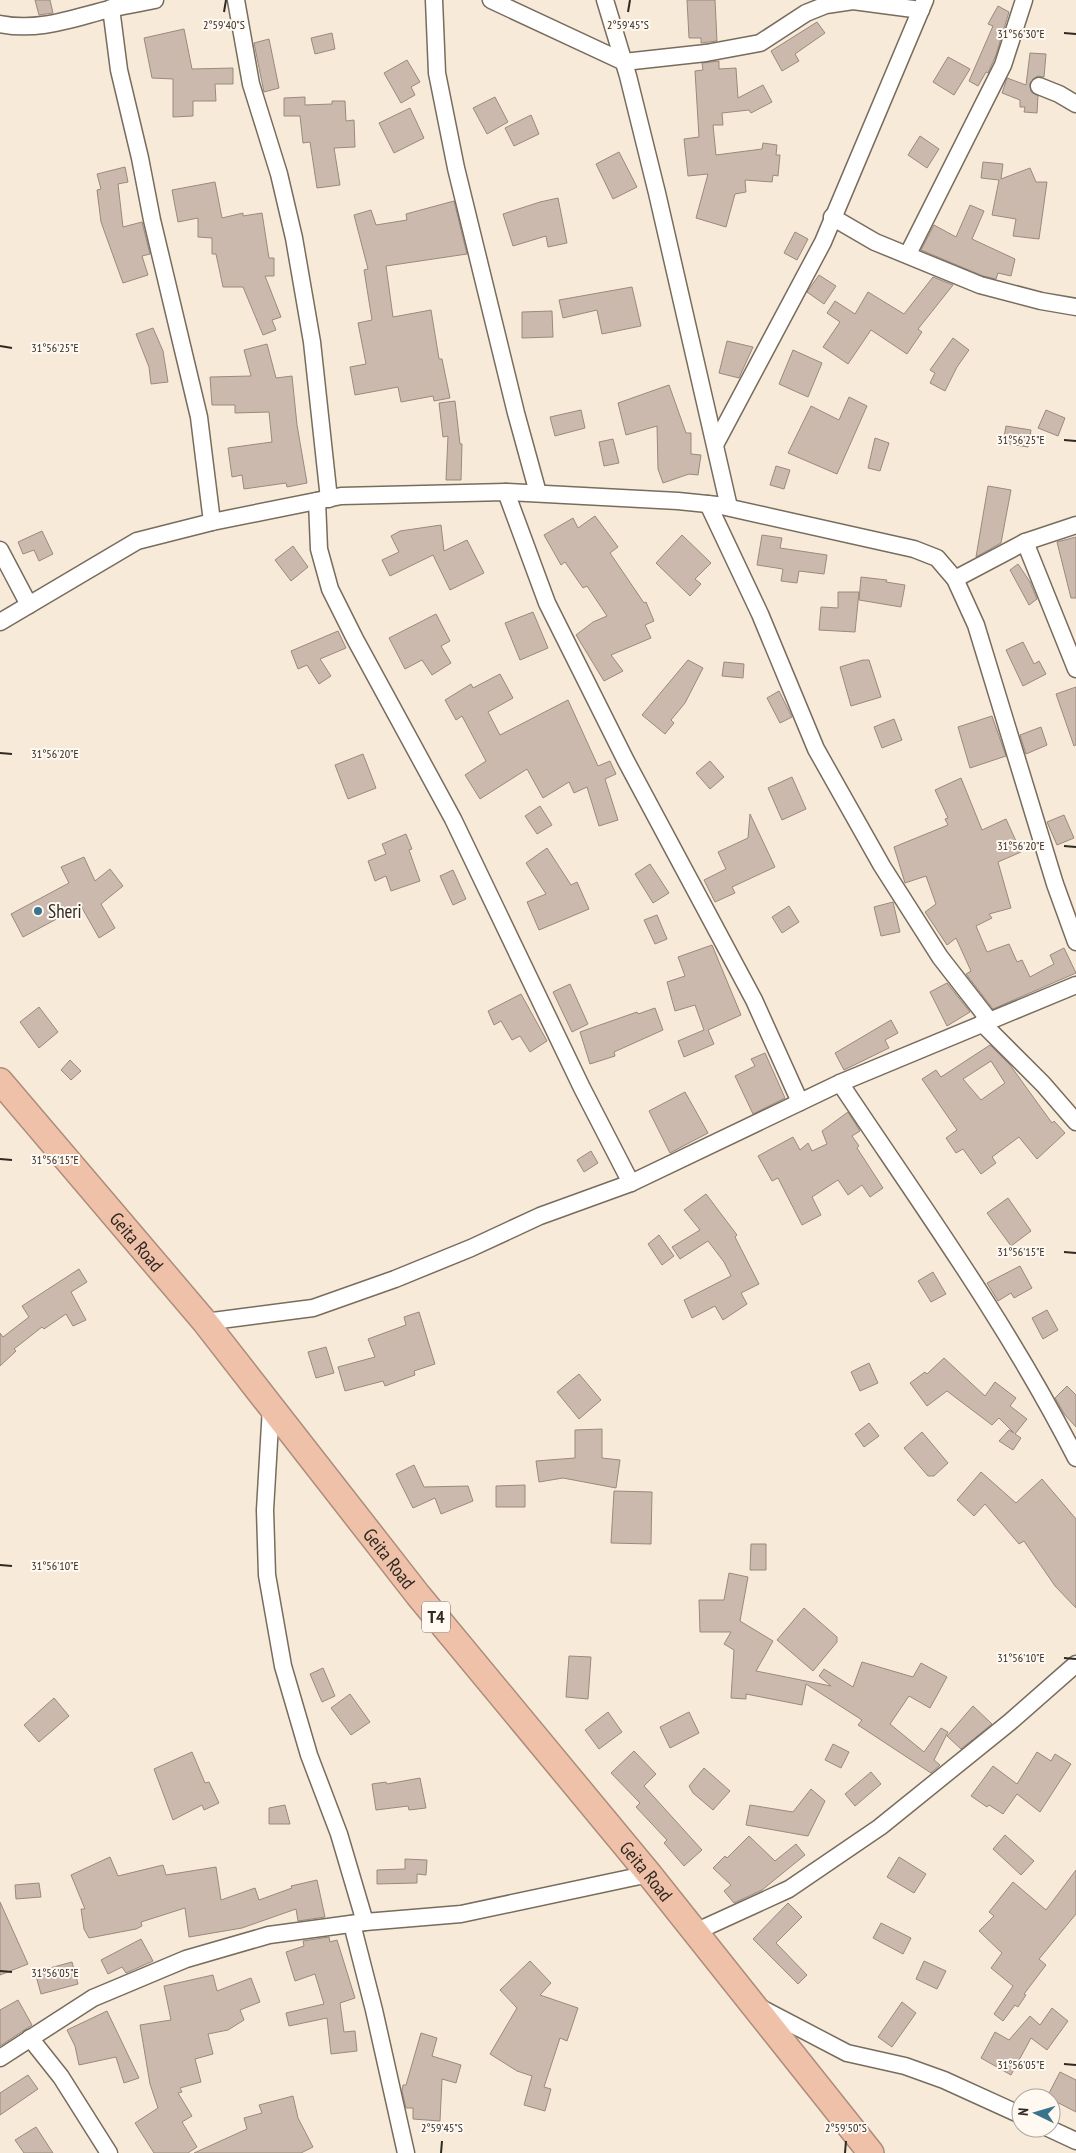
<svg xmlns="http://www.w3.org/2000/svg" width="1076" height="2153" font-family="'PT Sans Narrow',sans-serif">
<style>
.building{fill:#cab9ac;stroke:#9a8a7d;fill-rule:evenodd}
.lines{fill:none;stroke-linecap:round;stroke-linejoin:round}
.minor-casing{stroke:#786c5d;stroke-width:19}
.highway-casing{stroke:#ac8c7a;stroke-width:28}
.minor{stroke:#fff;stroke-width:16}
.highway{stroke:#f0c1a9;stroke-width:25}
.ticks{fill:none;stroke:#2e2923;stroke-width:2}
.poi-dot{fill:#38748b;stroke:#fff9f2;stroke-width:2}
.labels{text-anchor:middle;stroke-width:4;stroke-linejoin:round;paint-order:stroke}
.shield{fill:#fff9f2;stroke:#6d6761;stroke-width:1}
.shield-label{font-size:18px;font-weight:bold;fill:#2e2923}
.poi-label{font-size:19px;fill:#2e2923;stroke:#fff9f2;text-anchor:start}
.street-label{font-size:19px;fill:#2e2923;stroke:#fff9f2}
.ticks-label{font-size:12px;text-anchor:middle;fill:#2e2923;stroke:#fff9f2;stroke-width:4;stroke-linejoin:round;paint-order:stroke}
</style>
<rect width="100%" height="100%" fill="#f8ead9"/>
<g class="building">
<polygon points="35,0 50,0 53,13 39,15"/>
<polygon points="687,0 715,0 717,41 701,43 701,38 689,38"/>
<polygon points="998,6 1009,12 996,55 988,73 986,72 978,86 969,81 993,26 988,24"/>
<polygon points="817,22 825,33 795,54 799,61 782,71 771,51"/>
<polygon points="184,29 192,69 233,68 233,84 215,84 216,101 193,101 193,116 173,117 173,79 152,78 144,38"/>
<polygon points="332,33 335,49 315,54 311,38"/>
<polygon points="269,39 279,88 264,92 254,43"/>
<polygon points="1030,53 1046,54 1044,77 1037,76 1030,83 1031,92 1038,96 1037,113 1024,112 1025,107 1020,107 1020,100 1002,93 1007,78 1026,85"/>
<polygon points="948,57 970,69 954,95 933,82"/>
<polygon points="407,60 420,82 411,87 415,95 401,103 384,73"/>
<polygon points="719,61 719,69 736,68 738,98 763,85 772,102 751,113 749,110 722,113 723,125 713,125 716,155 762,149 763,143 777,145 776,155 780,155 778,176 773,175 772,182 745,180 746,192 735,194 726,227 696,218 708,174 688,176 684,139 699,137 695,71 703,70 702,63"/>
<polygon points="305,97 305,105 332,104 332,101 345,101 346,121 354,120 355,147 334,148 340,185 317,188 310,142 303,143 300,116 284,116 284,98"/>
<polygon points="495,97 508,122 487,134 473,108"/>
<polygon points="410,108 424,138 394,153 379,123"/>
<polygon points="531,115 539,134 514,146 505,128"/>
<polygon points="920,136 939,149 927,168 908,155"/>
<polygon points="619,152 637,187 613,199 596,164"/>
<polygon points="983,162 1003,164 1001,179 1030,168 1036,182 1047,182 1039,239 1013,236 1016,219 992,215 999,180 981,178"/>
<polygon points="125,167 128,182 118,184 123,227 142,222 150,254 142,256 148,275 123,283 101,222 97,190 101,189 97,174"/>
<polygon points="215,182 222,218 243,213 243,216 262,213 269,258 274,258 274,276 265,276 281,317 272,320 276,330 263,335 243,287 223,287 216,254 212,254 212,238 198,237 198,218 178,222 172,190"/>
<polygon points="558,198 567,243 548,247 546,236 513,246 503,214 540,202"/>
<polygon points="454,201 467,254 386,266 393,317 431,310 439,359 442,359 450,398 434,401 433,396 401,402 398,387 355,395 350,367 366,364 358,323 372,320 364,270 368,269 354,215 371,210 376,225 407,220 406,214"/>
<polygon points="970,205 984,211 972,239 1015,259 1011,276 998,273 996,279 983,276 921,250 934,225 956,237"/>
<polygon points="795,232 808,239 797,260 784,253"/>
<polygon points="819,275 836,286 824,304 807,292"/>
<polygon points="933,277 953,285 918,329 922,332 907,354 871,330 848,364 823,347 840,322 827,313 835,301 855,314 868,292 904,314"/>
<polygon points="632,287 641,326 602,334 597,310 563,318 559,300"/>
<polygon points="552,311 553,337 522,338 522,312"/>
<polygon points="153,328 163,351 168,382 151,384 149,367 136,334"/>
<polygon points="953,338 969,350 957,367 945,391 930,383 935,373 930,370"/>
<polygon points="727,341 753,347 739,378 719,373"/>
<polygon points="267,344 276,378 292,376 297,425 307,483 287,487 286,483 244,489 242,475 232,477 228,448 272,442 269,412 235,413 235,405 212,405 210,377 251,376 244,350"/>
<polygon points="793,350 822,363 808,397 779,384"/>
<polygon points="669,385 686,433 691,433 691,454 701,455 698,475 689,474 663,483 658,469 657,426 626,435 618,403"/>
<polygon points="849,397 867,406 837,474 788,453 811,406 839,420"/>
<polygon points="455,401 460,444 462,444 461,480 446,480 448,436 443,437 439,403"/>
<polygon points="581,410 585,428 555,436 550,417"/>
<polygon points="1046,410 1065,418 1058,436 1038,428"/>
<polygon points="1006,426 1031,430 1028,447 1003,443"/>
<polygon points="875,438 889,443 880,471 868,468"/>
<polygon points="613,439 619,463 604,466 599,442"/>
<polygon points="776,466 790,470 784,489 770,485"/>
<polygon points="988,486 1011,490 1001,543 976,557"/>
<polygon points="595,516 618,547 610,553 644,603 646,602 654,621 645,625 651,638 611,655 623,671 604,681 576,635 593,622 607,616 587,586 583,588 565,562 561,565 544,535 573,518 578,528"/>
<polygon points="441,525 444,551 467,540 484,573 450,590 433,555 390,576 382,560 399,552 391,536 400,531"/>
<polygon points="42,531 53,554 39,561 34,550 23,554 18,542"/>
<polygon points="682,535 711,563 695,579 701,584 690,596 656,563"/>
<polygon points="762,535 782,538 780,548 827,555 824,574 799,571 797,583 781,581 783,569 757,565"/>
<polygon points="1076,537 1076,598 1071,598 1057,542"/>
<polygon points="293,546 308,567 291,581 275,560"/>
<polygon points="1018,564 1030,582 1037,599 1029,605 1010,570"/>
<polygon points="861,577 887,580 886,582 905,585 901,607 859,600"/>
<polygon points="838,592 859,592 855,632 819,630 821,607 838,608"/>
<polygon points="533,612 548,648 520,660 505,623"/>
<polygon points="436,614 450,641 441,646 451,663 432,675 422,660 405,669 389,638"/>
<polygon points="338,631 346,648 320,659 331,676 319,684 307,665 298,669 291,651"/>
<polygon points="1023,642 1034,664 1039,661 1046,674 1023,686 1006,650"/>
<polygon points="688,660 703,668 685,703 671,720 674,723 665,734 642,715"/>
<polygon points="863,660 869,660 881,697 851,706 840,667"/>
<polygon points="724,662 744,664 743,678 722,676"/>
<polygon points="500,674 513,698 488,712 500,735 568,700 598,766 610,761 616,774 605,779 618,820 599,826 587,787 574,793 569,782 543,798 527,769 480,799 465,775 486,761 462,716 456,720 445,700 471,684 473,688"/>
<polygon points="1076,687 1076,745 1074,746 1056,694"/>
<polygon points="779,691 792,717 780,723 767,698"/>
<polygon points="992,716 1006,756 970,768 958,727"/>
<polygon points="894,719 902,740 882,748 874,727"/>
<polygon points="1041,727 1047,745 1026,754 1020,735"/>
<polygon points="363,754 376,788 348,799 335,765"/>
<polygon points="710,761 724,777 710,789 696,773"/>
<polygon points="792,777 806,809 782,820 768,788"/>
<polygon points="961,778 982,830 1006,819 1021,852 998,862 1011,908 989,914 992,918 976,926 987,952 1009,944 1017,962 1022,960 1030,977 1054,964 1050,955 1064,948 1076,973 993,1009 966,974 971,971 956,938 947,945 925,912 936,904 926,876 905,883 894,847 948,825 945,819 948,818 935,790"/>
<polygon points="540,806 552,825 537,834 525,816"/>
<polygon points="750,814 775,867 732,887 735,893 715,902 704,880 726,869 718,852 748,838"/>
<polygon points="1064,815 1074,838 1057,845 1047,822"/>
<polygon points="406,834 412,849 409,850 420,881 391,891 386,876 375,881 368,861 386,854 382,844"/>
<polygon points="547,848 571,885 577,882 589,909 539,930 527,902 546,894 526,863"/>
<polygon points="84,857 95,881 110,869 123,886 101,904 115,928 99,938 81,906 23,937 11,914 69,883 61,867"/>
<polygon points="650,864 669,893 653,903 635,874"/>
<polygon points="453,870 466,899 453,905 440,876"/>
<polygon points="893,902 900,932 881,936 874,907"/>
<polygon points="789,906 799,922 782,933 772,917"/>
<polygon points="657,915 667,939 655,944 644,920"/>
<polygon points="712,945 741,1015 708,1030 714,1044 684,1057 678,1041 704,1030 695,1005 675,1011 667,982 685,976 678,957"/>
<polygon points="947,983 970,1012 947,1026 930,992"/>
<polygon points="570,984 588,1024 572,1032 553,992"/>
<polygon points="521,994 547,1041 530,1052 520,1036 512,1040 501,1021 494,1025 488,1011"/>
<polygon points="39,1007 58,1032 39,1048 20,1022"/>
<polygon points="655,1008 663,1030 614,1052 615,1056 590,1064 580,1032 637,1012 638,1014"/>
<polygon points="891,1020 898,1033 885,1040 889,1048 844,1070 835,1053"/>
<path d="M990,1045L1010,1065L1052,1123L1054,1121L1065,1133L1037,1159L1019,1137L992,1157L996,1163L981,1174L963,1149L956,1153L946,1138L957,1130L922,1079L936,1070L941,1077ZM991,1061L1005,1083L981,1100L963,1079Z"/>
<polygon points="765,1053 785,1098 753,1114 735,1076 755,1066 751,1059"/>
<polygon points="70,1060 81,1071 71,1080 61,1070"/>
<polygon points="685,1092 708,1133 670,1153 649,1111"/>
<polygon points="848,1112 860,1131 852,1136 859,1146 857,1148 883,1188 870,1197 862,1185 848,1195 838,1180 812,1197 821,1215 802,1225 778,1178 772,1181 758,1156 793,1137 800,1150 808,1143 812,1151 827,1144 822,1131"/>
<polygon points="591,1151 598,1163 584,1172 577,1160"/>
<polygon points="706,1194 737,1235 735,1237 759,1284 741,1293 747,1304 723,1320 715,1306 692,1318 684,1300 731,1276 724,1262 708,1241 680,1259 672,1247 700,1230 684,1210"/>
<polygon points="1008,1198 1031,1231 1011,1246 987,1213"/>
<polygon points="659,1235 674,1256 662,1265 648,1244"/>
<polygon points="1020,1266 1032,1288 1014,1298 1011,1293 998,1301 987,1283"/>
<polygon points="79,1269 87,1282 71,1292 86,1320 73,1326 66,1314 44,1329 42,1327 14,1349 16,1351 0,1366 0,1333 3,1337 29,1317 22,1306"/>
<polygon points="933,1272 946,1294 931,1302 918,1281"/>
<polygon points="1047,1310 1058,1330 1043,1339 1032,1318"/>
<polygon points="419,1312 435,1364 414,1371 415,1375 385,1386 383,1381 345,1391 338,1367 375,1357 368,1339 406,1325 404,1317"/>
<polygon points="326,1347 334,1373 316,1378 308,1352"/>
<polygon points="944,1358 985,1396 995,1382 1016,1398 1010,1406 1027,1419 1015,1434 1021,1438 1013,1450 999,1441 1009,1430 1014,1433 999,1418 992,1425 947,1391 927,1406 910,1383 925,1372 927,1374"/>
<polygon points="869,1363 878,1383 860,1391 851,1372"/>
<polygon points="579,1374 601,1400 579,1419 557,1392"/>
<polygon points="1067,1386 1076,1395 1076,1427 1065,1415 1055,1398"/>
<polygon points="869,1423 879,1436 864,1447 855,1434"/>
<polygon points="602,1429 602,1458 620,1460 616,1488 563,1478 539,1482 536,1461 575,1458 575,1430"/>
<polygon points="922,1432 948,1463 934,1476 928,1476 904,1448"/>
<polygon points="414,1465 424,1487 468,1486 473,1501 441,1514 435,1498 413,1508 396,1474"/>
<polygon points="981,1472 1016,1503 1042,1479 1076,1519 1076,1608 1055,1586 1024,1541 1019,1544 985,1504 974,1516 957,1500"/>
<polygon points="525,1485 525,1507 496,1507 496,1486"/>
<polygon points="614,1491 652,1492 651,1544 611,1543"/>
<polygon points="751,1544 766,1544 766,1570 750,1570"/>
<polygon points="729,1573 748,1577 740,1621 773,1641 756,1671 831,1686 819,1676 824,1669 853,1687 862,1662 913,1677 921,1663 947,1677 930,1708 909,1696 890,1724 924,1752 941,1728 948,1732 934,1760 940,1765 931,1773 858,1725 862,1720 806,1684 802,1705 746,1694 746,1699 731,1698 734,1650 724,1644 731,1632 700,1632 699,1600 724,1600"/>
<polygon points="804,1608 837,1637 837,1642 813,1671 777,1640"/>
<polygon points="569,1656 591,1657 588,1699 566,1697"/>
<polygon points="323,1668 335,1696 322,1702 310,1674"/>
<polygon points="350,1694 370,1722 351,1735 331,1708"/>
<polygon points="54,1698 69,1716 39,1742 24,1725"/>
<polygon points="973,1706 992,1724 961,1749 947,1736"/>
<polygon points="608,1712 622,1732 599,1749 585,1730"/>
<polygon points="689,1712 699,1733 670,1748 660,1727"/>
<polygon points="833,1744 849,1752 841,1768 825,1760"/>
<polygon points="634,1751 656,1774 644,1786 702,1850 684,1866 664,1843 667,1840 636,1807 640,1803 611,1773"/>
<polygon points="192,1752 205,1783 209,1782 219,1803 204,1810 202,1805 173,1820 154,1769"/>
<polygon points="1037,1752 1051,1761 1055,1754 1071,1764 1040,1812 1017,1794 1003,1814 989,1805 987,1807 971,1796 993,1766 1017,1784"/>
<polygon points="704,1768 730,1791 713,1810 693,1793 689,1786"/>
<polygon points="871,1772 881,1784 855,1806 845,1794"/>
<polygon points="420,1778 426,1808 409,1810 408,1806 376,1810 372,1784 386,1782 387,1784"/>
<polygon points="811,1789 825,1801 808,1836 746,1825 750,1805 793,1812"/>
<polygon points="285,1805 290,1824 269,1824 269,1808"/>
<polygon points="1005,1835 1034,1861 1021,1875 993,1849"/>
<polygon points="749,1836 775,1861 796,1844 805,1855 762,1890 734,1903 724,1891 731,1885 713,1868 725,1856 727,1858"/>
<polygon points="110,1857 118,1876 163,1865 166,1875 216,1867 221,1900 255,1888 259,1900 292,1888 291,1886 317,1880 325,1917 298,1921 296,1909 242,1928 189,1937 185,1908 141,1922 142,1926 136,1929 89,1938 84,1929 81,1909 85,1909 71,1875"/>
<polygon points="899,1857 926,1874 914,1893 887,1877"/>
<polygon points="405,1859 427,1860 426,1875 417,1874 417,1883 377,1884 377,1870 405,1869"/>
<polygon points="1076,1870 1076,1914 1039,1959 1046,1965 1024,1994 1026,1995 1018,2007 1015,2005 1003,2021 994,2014 1013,1986 991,1968 1002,1953 979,1931 994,1916 989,1912 1013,1882 1046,1910"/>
<polygon points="39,1883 41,1897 16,1899 15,1885"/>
<polygon points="0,1902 28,1964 0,1975"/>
<polygon points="788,1903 802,1917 776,1943 807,1975 798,1984 753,1939"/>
<polygon points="881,1923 911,1938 903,1954 873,1938"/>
<polygon points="329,1937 330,1942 337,1940 355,1998 340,2003 344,2032 355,2031 357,2051 331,2054 327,2018 289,2026 286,2013 324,2004 315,1974 295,1981 286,1952 304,1946 303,1941"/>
<polygon points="141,1939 153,1961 126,1973 122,1967 108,1974 101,1960"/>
<polygon points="530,1961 551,1983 540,1995 578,2008 567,2041 560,2038 544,2087 551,2089 545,2111 524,2105 532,2076 517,2071 490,2054 517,2008 500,1990"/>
<polygon points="924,1961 946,1971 937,1989 916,1979"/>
<polygon points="72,1962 78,1984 41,1994 35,1972"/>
<polygon points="213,1975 217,1991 251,1978 260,2002 240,2010 244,2020 228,2030 208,2034 213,2054 195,2059 201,2082 180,2088 182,2092 178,2093 192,2116 182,2122 197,2147 188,2153 154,2153 135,2123 158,2108 150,2084 140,2025 171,2020 164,1986"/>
<polygon points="18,2000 32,2025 0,2046 0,2010"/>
<polygon points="902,2002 916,2013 892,2047 878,2037"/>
<polygon points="1052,2008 1068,2021 1047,2050 1031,2038 1011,2075 981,2058 995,2032 1009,2040 1030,2016 1040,2025"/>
<polygon points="107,2011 118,2034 139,2078 124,2083 116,2057 79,2065 75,2046 67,2030"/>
<polygon points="421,2033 437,2038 432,2056 461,2065 456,2083 442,2079 440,2121 413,2119 413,2108 406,2108 402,2091 403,2085 406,2085"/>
<polygon points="1060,2072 1076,2080 1076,2112 1047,2097"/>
<polygon points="28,2075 38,2089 0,2115 0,2093"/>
<polygon points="293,2096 298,2118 313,2147 301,2153 194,2153 247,2129 244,2118 262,2113 259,2105"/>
<polygon points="36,2127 53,2153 24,2153 15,2140"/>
</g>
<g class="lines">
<g class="minor-casing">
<g id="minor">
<polyline points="236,0 251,84 279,174 294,238 312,342 329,499"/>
<polyline points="434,0 437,73 456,168 516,413 538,493"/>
<polyline points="491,0 624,62 706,53 760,43 806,13 826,5 853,1 921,10"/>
<polyline points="605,0 628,76 657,193 729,507"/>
<polyline points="111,8 119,70 140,158 152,220 199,417 212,522"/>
<path d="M0,24C39,32 73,18 110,9C125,5 140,3 155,0"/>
<polyline points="1039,86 1059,94 1076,104"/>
<polyline points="832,217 875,242 980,285 1041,301 1076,307"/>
<polyline points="908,254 1003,65 1024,0"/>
<polyline points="716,443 823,242 925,0"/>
<polyline points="506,492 547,603 626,761 754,1000 800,1102"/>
<polyline points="317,501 319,549 330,589 355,639 453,819 582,1088 631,1183"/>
<polyline points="708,504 760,614 816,749 882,866 919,924 940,957 989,1020"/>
<polyline points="1025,542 1076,669"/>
<polyline points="0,550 29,605"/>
<polyline points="955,579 1025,542 1076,525"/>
<polyline points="0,622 137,541 212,522 341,496 506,492 678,501 717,505 914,549 937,558 955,579 976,625 1055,884 1076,942"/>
<polyline points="982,1023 1043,1084 1076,1122"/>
<path d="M840,1083C922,1206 1009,1326 1076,1458"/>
<polyline points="205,1322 313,1308 395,1279 471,1248 540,1216 631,1183 840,1083 1076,985"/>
<polyline points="271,1407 265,1510 267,1575 283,1666 309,1755 339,1834 365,1922"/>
<polyline points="352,1924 374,2010 406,2153"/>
<polyline points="695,1932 789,1889 880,1827 1010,1722 1076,1664"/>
<polyline points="761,2008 847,2053 905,2066 944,2080 1021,2115"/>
<polyline points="30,2038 61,2077 109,2153"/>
<polyline points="0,2058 93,1998 186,1959 269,1935 365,1922 461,1914 649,1874"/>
<polyline points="1048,2128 1076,2141"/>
</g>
</g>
<g class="highway-casing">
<g id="highway">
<path id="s1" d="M0,1081L205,1322L418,1595L649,1874L871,2153"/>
</g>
</g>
<use href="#minor" class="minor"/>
<use href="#highway" class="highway"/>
</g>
<path class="ticks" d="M224,12L226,0M628,12L630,0M1064,33L1076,34M0,346L12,348M1064,440L1076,441M0,753L12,754M1064,846L1076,847M0,1159L12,1160M1064,1252L1076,1253M0,1565L12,1566M1064,1658L1076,1659M0,1971L12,1972M1064,2064L1076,2065M441,2153L442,2141M845,2153L846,2141"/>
<circle class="poi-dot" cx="38" cy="911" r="5"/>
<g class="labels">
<rect class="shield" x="422" y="1601.5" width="28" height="31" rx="4"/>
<g class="shield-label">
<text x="436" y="1623">T4</text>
</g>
<g class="poi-label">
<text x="48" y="918">Sheri</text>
</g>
<g class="street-label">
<text dy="7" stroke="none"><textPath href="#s1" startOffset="211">Geita Road</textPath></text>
<text dy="7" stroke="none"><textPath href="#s1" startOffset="616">Geita Road</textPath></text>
<text dy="7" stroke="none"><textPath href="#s1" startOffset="1021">Geita Road</textPath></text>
</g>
</g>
<g class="ticks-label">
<text x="224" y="29">2°59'40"S</text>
<text x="628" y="29">2°59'45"S</text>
<text x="1021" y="38">31°56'30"E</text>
<text x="55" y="352">31°56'25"E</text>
<text x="1021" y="444">31°56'25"E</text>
<text x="55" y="758">31°56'20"E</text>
<text x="1021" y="850">31°56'20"E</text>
<text x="55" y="1164">31°56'15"E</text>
<text x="1021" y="1256">31°56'15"E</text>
<text x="55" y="1570">31°56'10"E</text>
<text x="1021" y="1662">31°56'10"E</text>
<text x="55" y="1977">31°56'05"E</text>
<text x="1021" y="2069">31°56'05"E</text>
<text x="442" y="2132">2°59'45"S</text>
<text x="846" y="2132">2°59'50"S</text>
</g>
<g transform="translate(1036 2113) rotate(275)"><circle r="24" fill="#fff9f2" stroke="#aba69f"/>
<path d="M0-4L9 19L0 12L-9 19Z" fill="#38748b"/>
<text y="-8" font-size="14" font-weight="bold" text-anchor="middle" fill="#2e2923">N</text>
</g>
</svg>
